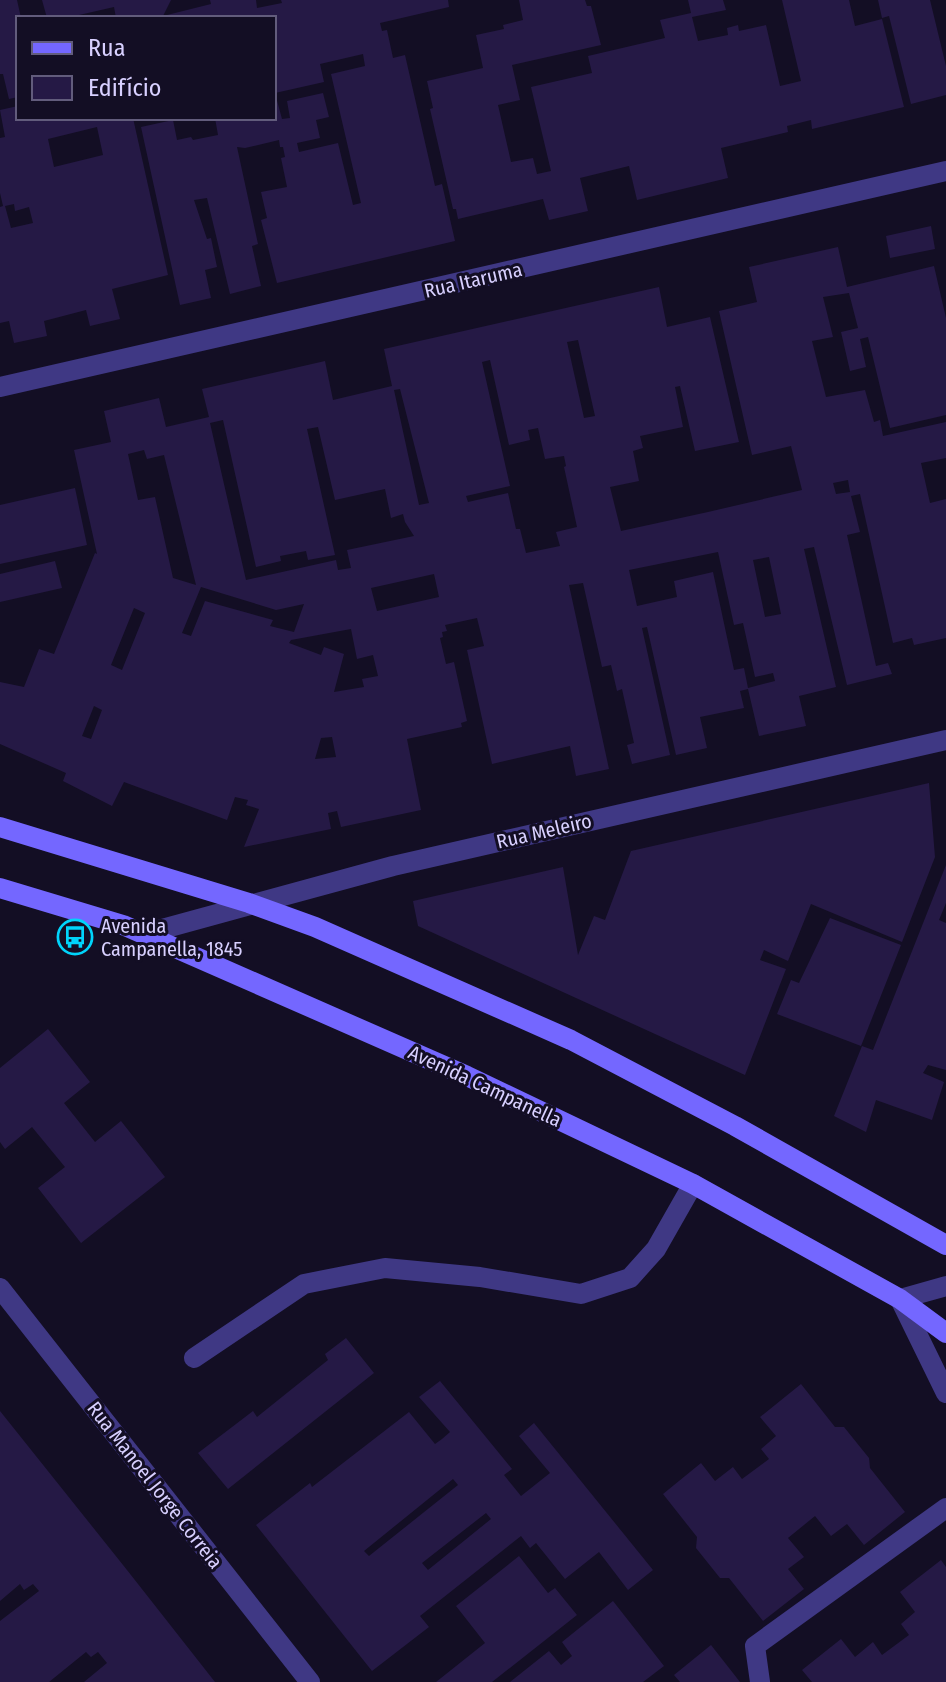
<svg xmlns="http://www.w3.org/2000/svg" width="946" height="1682" font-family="'Fira Sans Condensed',sans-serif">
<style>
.building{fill:#251945;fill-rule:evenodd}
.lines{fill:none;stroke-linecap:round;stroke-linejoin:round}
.lane{stroke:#3f3884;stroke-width:20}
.street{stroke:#3f3884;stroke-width:20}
.secondary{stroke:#7467ff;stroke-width:20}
.labels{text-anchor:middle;stroke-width:6;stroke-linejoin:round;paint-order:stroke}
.street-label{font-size:20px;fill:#d8d0ff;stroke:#130e24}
.poi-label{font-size:20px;fill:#d8d0ff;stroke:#130e24;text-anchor:start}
</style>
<rect width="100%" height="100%" fill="#130e24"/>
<g class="building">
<polygon points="0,0 17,0 21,18 18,18 18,97 9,99 3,74 0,74"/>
<path d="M42,0H171L163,16L211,4L210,0H256L257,8L282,3L281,0H448L449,7L380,23L382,31L387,30L393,58L405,55L435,186L442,184L455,241L277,283L261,220L267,218L261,192L287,187L281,158L285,157L283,147H280L279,140L245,148L237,147L258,244L252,246L261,286L230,294L207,198L194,200L207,239L211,238L217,267L205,270L211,298L180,305L141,127L173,120L177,140L191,137L193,140L218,135L215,118H274V18H116L114,7L66,18H47ZM363,54L365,66L331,74L361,203L353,205L338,143L299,152L297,143L320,138L316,120L329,117L323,93L287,101L290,118L282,119L275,93L324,82L320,64Z"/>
<polygon points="519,0 585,0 587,6 591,6 601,45 512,65 520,100 498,105 511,162 533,158 537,174 551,171 531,87 592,73 588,56 665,38 660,20 691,13 688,0 723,0 726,10 692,17 698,41 728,35 727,28 738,25 739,31 766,25 780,86 801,81 782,0 849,0 855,26 882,19 904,107 812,129 811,120 787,126 788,132 721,148 728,178 637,200 629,166 580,178 588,211 549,220 543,199 458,219 456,209 453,209 430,109 433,108 427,81 483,68 476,35 504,29 503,25 523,20"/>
<polygon points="878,0 930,0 946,66 946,95 911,104 889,16 882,18"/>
<path d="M18,106V118H133L168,275L112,289L120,319L90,326L86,310L44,321L47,336L14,343L9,321L0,323V207L3,206L0,193V138L5,137L0,110ZM97,127L103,155L54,167L48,139ZM14,204L15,211L29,207L33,223L11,228L5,206Z"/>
<polygon points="931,226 935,249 890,258 886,236"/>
<path d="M838,247L847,287L934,266L946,318V415L890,428L868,337L860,339L866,367L850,371L841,332L858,328L849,293L823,297L833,337L812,341L826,397L865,390L874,422L880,420L883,436L946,422V458L921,463L930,503L946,499V638L914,645L912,638L893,643L860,494L851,496L860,532L847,535L876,666L888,663L892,674L847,685L814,547L804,549L836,687L799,696L806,726L759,736L748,689L740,691L744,708L700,717L707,748L676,755L647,627L642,628L670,755L632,764L627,745L634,743L622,689L617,691L611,665L602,667L583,583L569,585L609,769L576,776L570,746L492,764L467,650L484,646L477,618L445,625L447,631L442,632L443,637L440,638L446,664L454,662L467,721L461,723L462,727L407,739L421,810L341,827L337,811L328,813L331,829L244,847L259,809L246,805L248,800L235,797L227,820L124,782L112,806L63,781L66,773L0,744V682L24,687L39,649L54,654L95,553L97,554L74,450L111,442L104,411L159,398L166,427L209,417L202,389L325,361L333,400L392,386L384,349L659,287L667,327L710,317L739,442L695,451L680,386L675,387L683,427L640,436L643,448L633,451L639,481L610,487L621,531L708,512L802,490L791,446L752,455L719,311L757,302L749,267ZM578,340L595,416L584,418L567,342ZM490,360L509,445L530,440L528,430L538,428L545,459L564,456L566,466L564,467L577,527L556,532L560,546L526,553L520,529H516L508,493L468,502L466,496L510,486L482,362ZM400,389L429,503L419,505L394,390ZM223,420L256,567L281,561L280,556L306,551L308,560L335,555L307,429L318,427L335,500L385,489L391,518L403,514L405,522L414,536L347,550L351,568L338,570L336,560L246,580L210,423ZM144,450L147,459L164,455L196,585L173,578L155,497L138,500L128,454ZM848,480L850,492L836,494L833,483ZM718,552L734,625L743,623L755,677L773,673L775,681L748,688L744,668L734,670L713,572L674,581L677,597L637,606L629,570ZM769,557L781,614L765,617L753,560ZM434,574L439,597L377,611L371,588ZM201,587L276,610L304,604L294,632L270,626L273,620L205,601L191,636L182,633ZM134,608L145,613L122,670L111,665ZM351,629L357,659L373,655L378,676L362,679L364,687L334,692L344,654L324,647L321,655L289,643L291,640ZM94,706L102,710L91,739L82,736ZM332,737L336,757L315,759L321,738Z"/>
<polygon points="75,488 87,545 0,564 0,505"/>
<polygon points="55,561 62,588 0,602 0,574"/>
<polygon points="929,783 935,857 902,942 811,904 788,961 764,950 760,960 786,969 745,1075 418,926 413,901 563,867 578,955 594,916 605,920 631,851"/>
<polygon points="946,865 946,903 939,920 946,923 946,1070 928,1065 923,1073 944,1082 932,1120 876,1100 866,1132 834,1116 862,1046 873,1050"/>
<polygon points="830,918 901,945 861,1046 777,1014 791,980 799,983"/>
<polygon points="48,1029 90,1082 64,1103 95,1142 121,1121 165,1177 81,1243 38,1188 65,1167 32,1127 5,1149 0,1142 0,1068"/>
<polygon points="346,1338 374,1373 228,1489 198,1453 253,1411 257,1417 328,1360 325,1354"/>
<path d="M440,1381L512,1469L504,1475L521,1496L550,1473L519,1436L534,1423L653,1570L628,1590L599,1552L565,1579L536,1543L530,1548L521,1536L420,1616L429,1627L372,1671L256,1525L310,1483L312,1487L409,1412L435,1444L442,1439L450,1432L419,1397ZM453,1479L458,1485L369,1556L364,1551ZM486,1513L491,1519L428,1570L422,1563Z"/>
<polygon points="801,1384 835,1427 844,1427 869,1458 870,1468 905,1512 864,1545 847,1524 831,1536 815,1516 788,1538 804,1557 788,1569 804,1589 763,1621 729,1578 720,1578 696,1548 697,1537 663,1494 701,1463 715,1481 733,1467 742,1479 769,1459 761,1449 776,1436 760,1417"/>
<polygon points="0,1411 127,1570 215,1682 84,1682 107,1663 98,1652 91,1657 86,1652 49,1682 0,1682 0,1621 39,1591 33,1584 24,1590 20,1584 0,1601"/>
<polygon points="519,1556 548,1593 555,1588 577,1615 492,1682 436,1682 485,1643 456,1606"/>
<polygon points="941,1560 946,1567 946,1682 812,1682 802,1670 841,1639 855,1657 873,1642 882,1655 909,1635 901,1624 915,1612 900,1592"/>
<polygon points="613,1601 664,1666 643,1682 510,1682 549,1651 561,1665 572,1656 562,1642"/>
<polygon points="711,1645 740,1682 680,1682 674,1675"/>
</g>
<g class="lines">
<g class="lane">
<polyline points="194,1358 304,1284 385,1268 480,1277 581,1294 630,1278 656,1249 693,1184"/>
<polyline points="760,1682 755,1646 946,1508"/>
</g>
<g class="street">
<polyline points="0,387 946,171"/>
<polyline points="144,934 393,866 946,740"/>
<polyline points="946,1286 900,1299 946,1393"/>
<polyline points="0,1288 310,1682"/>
</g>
<g class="secondary">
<polyline points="0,827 249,903 315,927 571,1040 735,1126 946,1245"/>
<polyline points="0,888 123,925 467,1076 693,1184 900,1299 946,1333"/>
</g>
</g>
<defs>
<g id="bus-ring" transform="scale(1.8)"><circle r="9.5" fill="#130e24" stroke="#00d4fb" stroke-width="1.5"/><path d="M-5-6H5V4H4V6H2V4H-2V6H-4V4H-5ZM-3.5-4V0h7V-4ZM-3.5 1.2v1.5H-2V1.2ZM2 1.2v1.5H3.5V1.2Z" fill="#00d4fb"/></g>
</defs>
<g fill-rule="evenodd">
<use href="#bus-ring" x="75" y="937"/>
</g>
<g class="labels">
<g class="street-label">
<text transform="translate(473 280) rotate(-13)" y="7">Rua Itaruma</text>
<text transform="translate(544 831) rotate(-13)" y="7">Rua Meleiro</text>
<text transform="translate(485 1086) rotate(25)" y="7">Avenida Campanella</text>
<text transform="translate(155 1485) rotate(52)" y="7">Rua Manoel Jorge Correia</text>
</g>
<g class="poi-label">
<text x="101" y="933">Avenida<tspan x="101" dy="23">Campanella, 1845</tspan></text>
</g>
</g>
<rect x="16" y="16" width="260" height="104" fill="#130e24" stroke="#625c7c" stroke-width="2"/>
<rect x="32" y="42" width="40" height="12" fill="#7467ff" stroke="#625c7c" stroke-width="2"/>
<text x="88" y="56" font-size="24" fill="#d8d0ff">Rua</text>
<rect x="32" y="76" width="40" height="24" fill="#251945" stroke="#625c7c" stroke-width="2"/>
<text x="88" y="96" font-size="24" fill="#d8d0ff">Edifício</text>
</svg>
